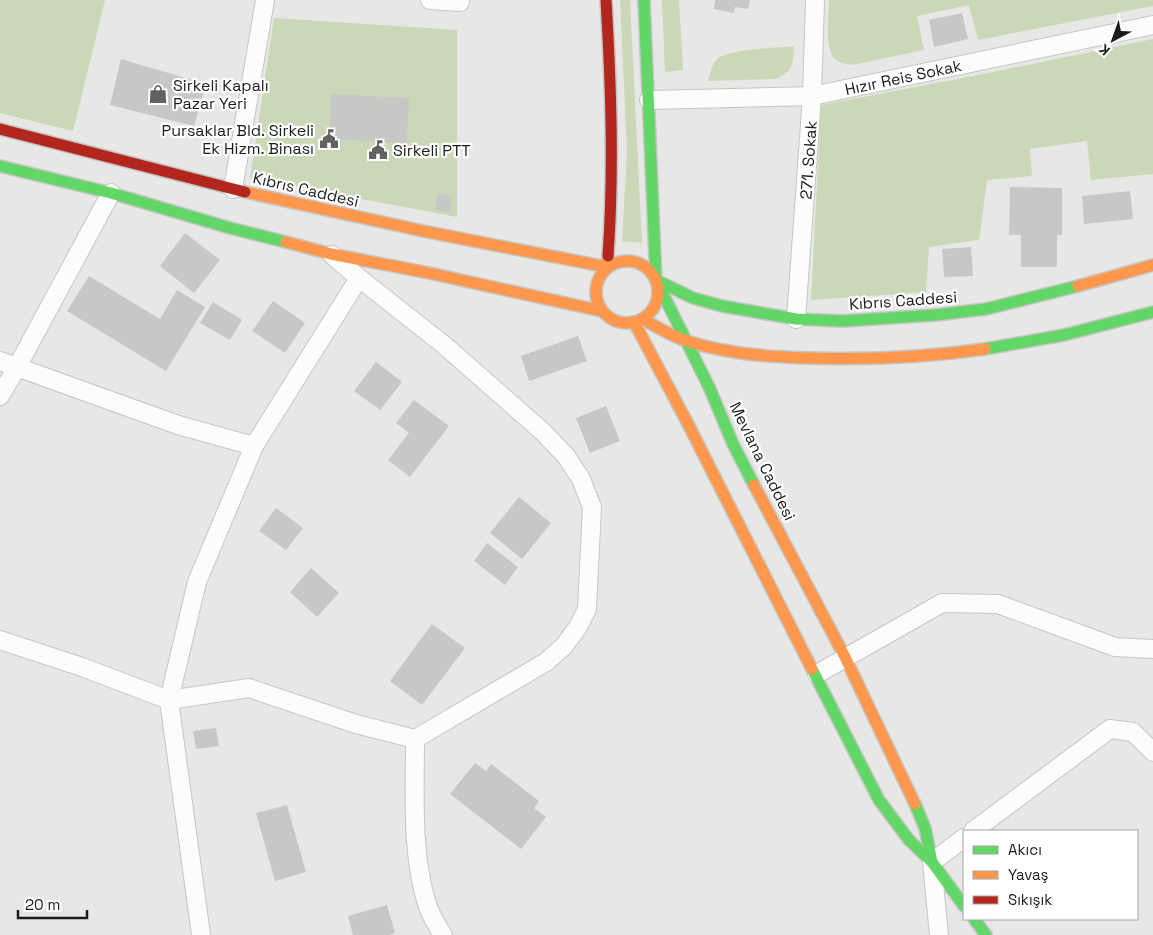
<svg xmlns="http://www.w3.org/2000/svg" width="1153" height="935" font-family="'Space Grotesk',sans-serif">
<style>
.green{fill:#cad8b8}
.building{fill:#c7c8c6}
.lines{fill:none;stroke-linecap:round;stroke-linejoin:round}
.street-casing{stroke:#c5c6c4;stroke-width:20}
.fast-casing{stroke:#c5c6c4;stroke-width:14}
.slow-casing{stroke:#c5c6c4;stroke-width:14}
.jam-casing{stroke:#c5c6c4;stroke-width:14}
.street{stroke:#fbfcfb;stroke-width:18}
.fast{stroke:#63d668;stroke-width:11}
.slow{stroke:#ff974d;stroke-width:11}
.jam{stroke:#b3261e;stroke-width:11}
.labels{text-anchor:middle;stroke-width:4.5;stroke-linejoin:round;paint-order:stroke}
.street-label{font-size:16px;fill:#1b1c1a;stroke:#fff}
.poi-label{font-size:16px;fill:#1b1c1a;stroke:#fff;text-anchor:start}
</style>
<rect width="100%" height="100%" fill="#e7e8e6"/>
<g class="green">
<polygon points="0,0 105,0 73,131 0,113"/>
<polygon points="620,0 630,0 642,243 622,241 627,152"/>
<polygon points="662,0 679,0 683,70 665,72"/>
<path d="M829,0H1153V6L978,40L969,5L917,16L924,50L852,65C846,64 839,63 834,58C824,47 829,15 829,0Z"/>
<polygon points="274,18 457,30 457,217 250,178"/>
<polygon points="1153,39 1153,174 1091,180 1087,141 1030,149 1032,176 987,180 979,240 929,247 926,292 811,300 821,105 978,75"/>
<path d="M794,46C793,64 793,72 775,79L708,81C710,74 712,64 717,59C728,49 777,48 794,46Z"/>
</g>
<g class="building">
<polygon points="715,0 750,0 748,9 735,7 734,13 714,9"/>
<polygon points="962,13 968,39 934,47 929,20"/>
<polygon points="121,59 206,84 194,126 110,105"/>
<polygon points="331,94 409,98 407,143 329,139"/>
<polygon points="1010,187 1062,188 1062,235 1057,235 1057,267 1021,267 1021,235 1009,235"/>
<polygon points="1130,191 1133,219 1084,224 1082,196"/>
<polygon points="438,194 452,196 450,212 435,210"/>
<polygon points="185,233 220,260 194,293 160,266"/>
<polygon points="971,247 973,276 944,277 942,249"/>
<polygon points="89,276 160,319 177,290 205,307 166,371 67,311"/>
<polygon points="273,301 305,323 285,353 252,331"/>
<polygon points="213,302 242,320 230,340 200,323"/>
<polygon points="578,336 587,361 529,381 521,356"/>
<polygon points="376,362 402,382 380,410 354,391"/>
<polygon points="414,400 449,426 410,477 388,460 409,433 396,423"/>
<polygon points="606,406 620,441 590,453 576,418"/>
<polygon points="519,497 551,523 522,559 490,533"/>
<polygon points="276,508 303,528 286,550 259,531"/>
<polygon points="487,543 518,567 505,585 474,561"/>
<polygon points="311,568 339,593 317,617 290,592"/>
<polygon points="432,624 465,648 422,705 390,681"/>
<polygon points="216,728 219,746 196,749 193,731"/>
<polygon points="475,763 486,771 491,764 539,801 534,808 546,817 521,849 450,794"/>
<polygon points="287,805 306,872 275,881 256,813"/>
<polygon points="387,905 395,933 389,935 353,935 348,916"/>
</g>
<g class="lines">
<g class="street-casing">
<g id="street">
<polyline points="430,0 460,2"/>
<polyline points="649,100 812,96 1153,25"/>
<polyline points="233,189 265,0"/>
<polyline points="796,319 812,96 815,0"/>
<polyline points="0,361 178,425 254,446"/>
<polyline points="0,396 17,367 111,193"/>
<polyline points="0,640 82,667 169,700 249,688 356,724 415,739 546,662 564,646 578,627 587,609 592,507 581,479 566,456 543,432 444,345 359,278 332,255"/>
<polyline points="817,674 942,603 998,604 1115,647 1153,649"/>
<path d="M415,739C415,792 411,853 427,904C430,915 437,925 443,935"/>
<polyline points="973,831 1110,729 1133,732 1153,752"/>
<polyline points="201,935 169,700 197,582 254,446 359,278"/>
<polyline points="939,935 932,862 964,838"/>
</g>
</g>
<g class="fast-casing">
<g id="fast">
<polyline points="644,0 656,280 710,389 733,444 754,485"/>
<polyline points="0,166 111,193 230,228 286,242"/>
<polyline points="656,280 693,298 722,306 796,319 843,321 935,315 986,309 1078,286"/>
<polyline points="985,349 1064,335 1153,312"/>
<polyline points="812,669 879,800 909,840 932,862"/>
<polyline points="915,804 925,828 932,862 964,906"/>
<polyline points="974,919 986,935"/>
</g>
</g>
<g class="slow-casing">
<g id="slow">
<polyline points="245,192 423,231 607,267 608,256"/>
<polyline points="286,242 331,254 429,273 602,311"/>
<circle cx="627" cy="292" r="31"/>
<polyline points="1078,286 1153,265"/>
<path d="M643,319C657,327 671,336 687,341C727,354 769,357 811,358C869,360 927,357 985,349"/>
<polyline points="634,322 687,422 812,669"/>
<polyline points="754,485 845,657 915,804"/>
</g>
</g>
<g class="jam-casing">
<g id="jam">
<path d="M606,0C611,85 614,170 608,256"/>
<polyline points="0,129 245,192"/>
</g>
</g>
<use href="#street" class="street"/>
<use href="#fast" class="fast"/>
<use href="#slow" class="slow"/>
<use href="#jam" class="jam"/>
</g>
<defs>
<g id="shop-bare" transform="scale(1.5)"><path d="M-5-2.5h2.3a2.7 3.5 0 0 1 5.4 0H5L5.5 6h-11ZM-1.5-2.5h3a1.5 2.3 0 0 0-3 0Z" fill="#626361" stroke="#fff" stroke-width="2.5" paint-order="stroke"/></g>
<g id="civic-bare" transform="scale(1.5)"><path d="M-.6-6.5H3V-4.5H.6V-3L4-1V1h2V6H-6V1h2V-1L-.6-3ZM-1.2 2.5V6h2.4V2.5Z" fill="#626361" stroke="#fff" stroke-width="2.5" paint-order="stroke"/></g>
</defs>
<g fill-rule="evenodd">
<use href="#shop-bare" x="158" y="94"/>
<use href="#civic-bare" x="329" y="139"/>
<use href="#civic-bare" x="378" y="150"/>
</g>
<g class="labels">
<g class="street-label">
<text transform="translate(903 77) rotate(-12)" y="6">Hızır Reis Sokak</text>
<text transform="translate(808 160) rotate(-86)" y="6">271. Sokak</text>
<text transform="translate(306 189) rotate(13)" y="6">Kıbrıs Caddesi</text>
<text transform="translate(903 300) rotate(-4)" y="6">Kıbrıs Caddesi</text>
<text transform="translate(763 461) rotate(64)" y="6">Mevlana Caddesi</text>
</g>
<g class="poi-label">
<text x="173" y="91">Sirkeli Kapalı<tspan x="173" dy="18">Pazar Yeri</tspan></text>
<text x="314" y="136" text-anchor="end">Pursaklar Bld. Sirkeli<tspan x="314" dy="18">Ek Hizm. Binası</tspan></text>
<text x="393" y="156">Sirkeli PTT</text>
</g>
</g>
<rect x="963" y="830" width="175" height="90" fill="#ffffff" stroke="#a4a4a3"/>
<rect x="973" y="846" width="25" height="8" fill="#63d668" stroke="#a4a4a3"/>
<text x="1008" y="855" font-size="15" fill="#1b1c1a">Akıcı</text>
<rect x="973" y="871" width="25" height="8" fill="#ff974d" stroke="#a4a4a3"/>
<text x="1008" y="880" font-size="15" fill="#1b1c1a">Yavaş</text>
<rect x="973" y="896" width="25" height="8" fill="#b3261e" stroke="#a4a4a3"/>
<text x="1008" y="905" font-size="15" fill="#1b1c1a">Sıkışık</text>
<g transform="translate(1113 40) rotate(221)" stroke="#ffffff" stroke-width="4" paint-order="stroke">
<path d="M0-4L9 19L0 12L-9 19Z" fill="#1b1c1a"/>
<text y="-8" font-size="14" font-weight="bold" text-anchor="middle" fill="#1b1c1a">K</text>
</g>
<path d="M18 910v8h69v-8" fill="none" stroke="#1b1c1a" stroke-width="2.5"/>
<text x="25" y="910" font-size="15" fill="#1b1c1a" stroke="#ffffff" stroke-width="4" paint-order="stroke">20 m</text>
</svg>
